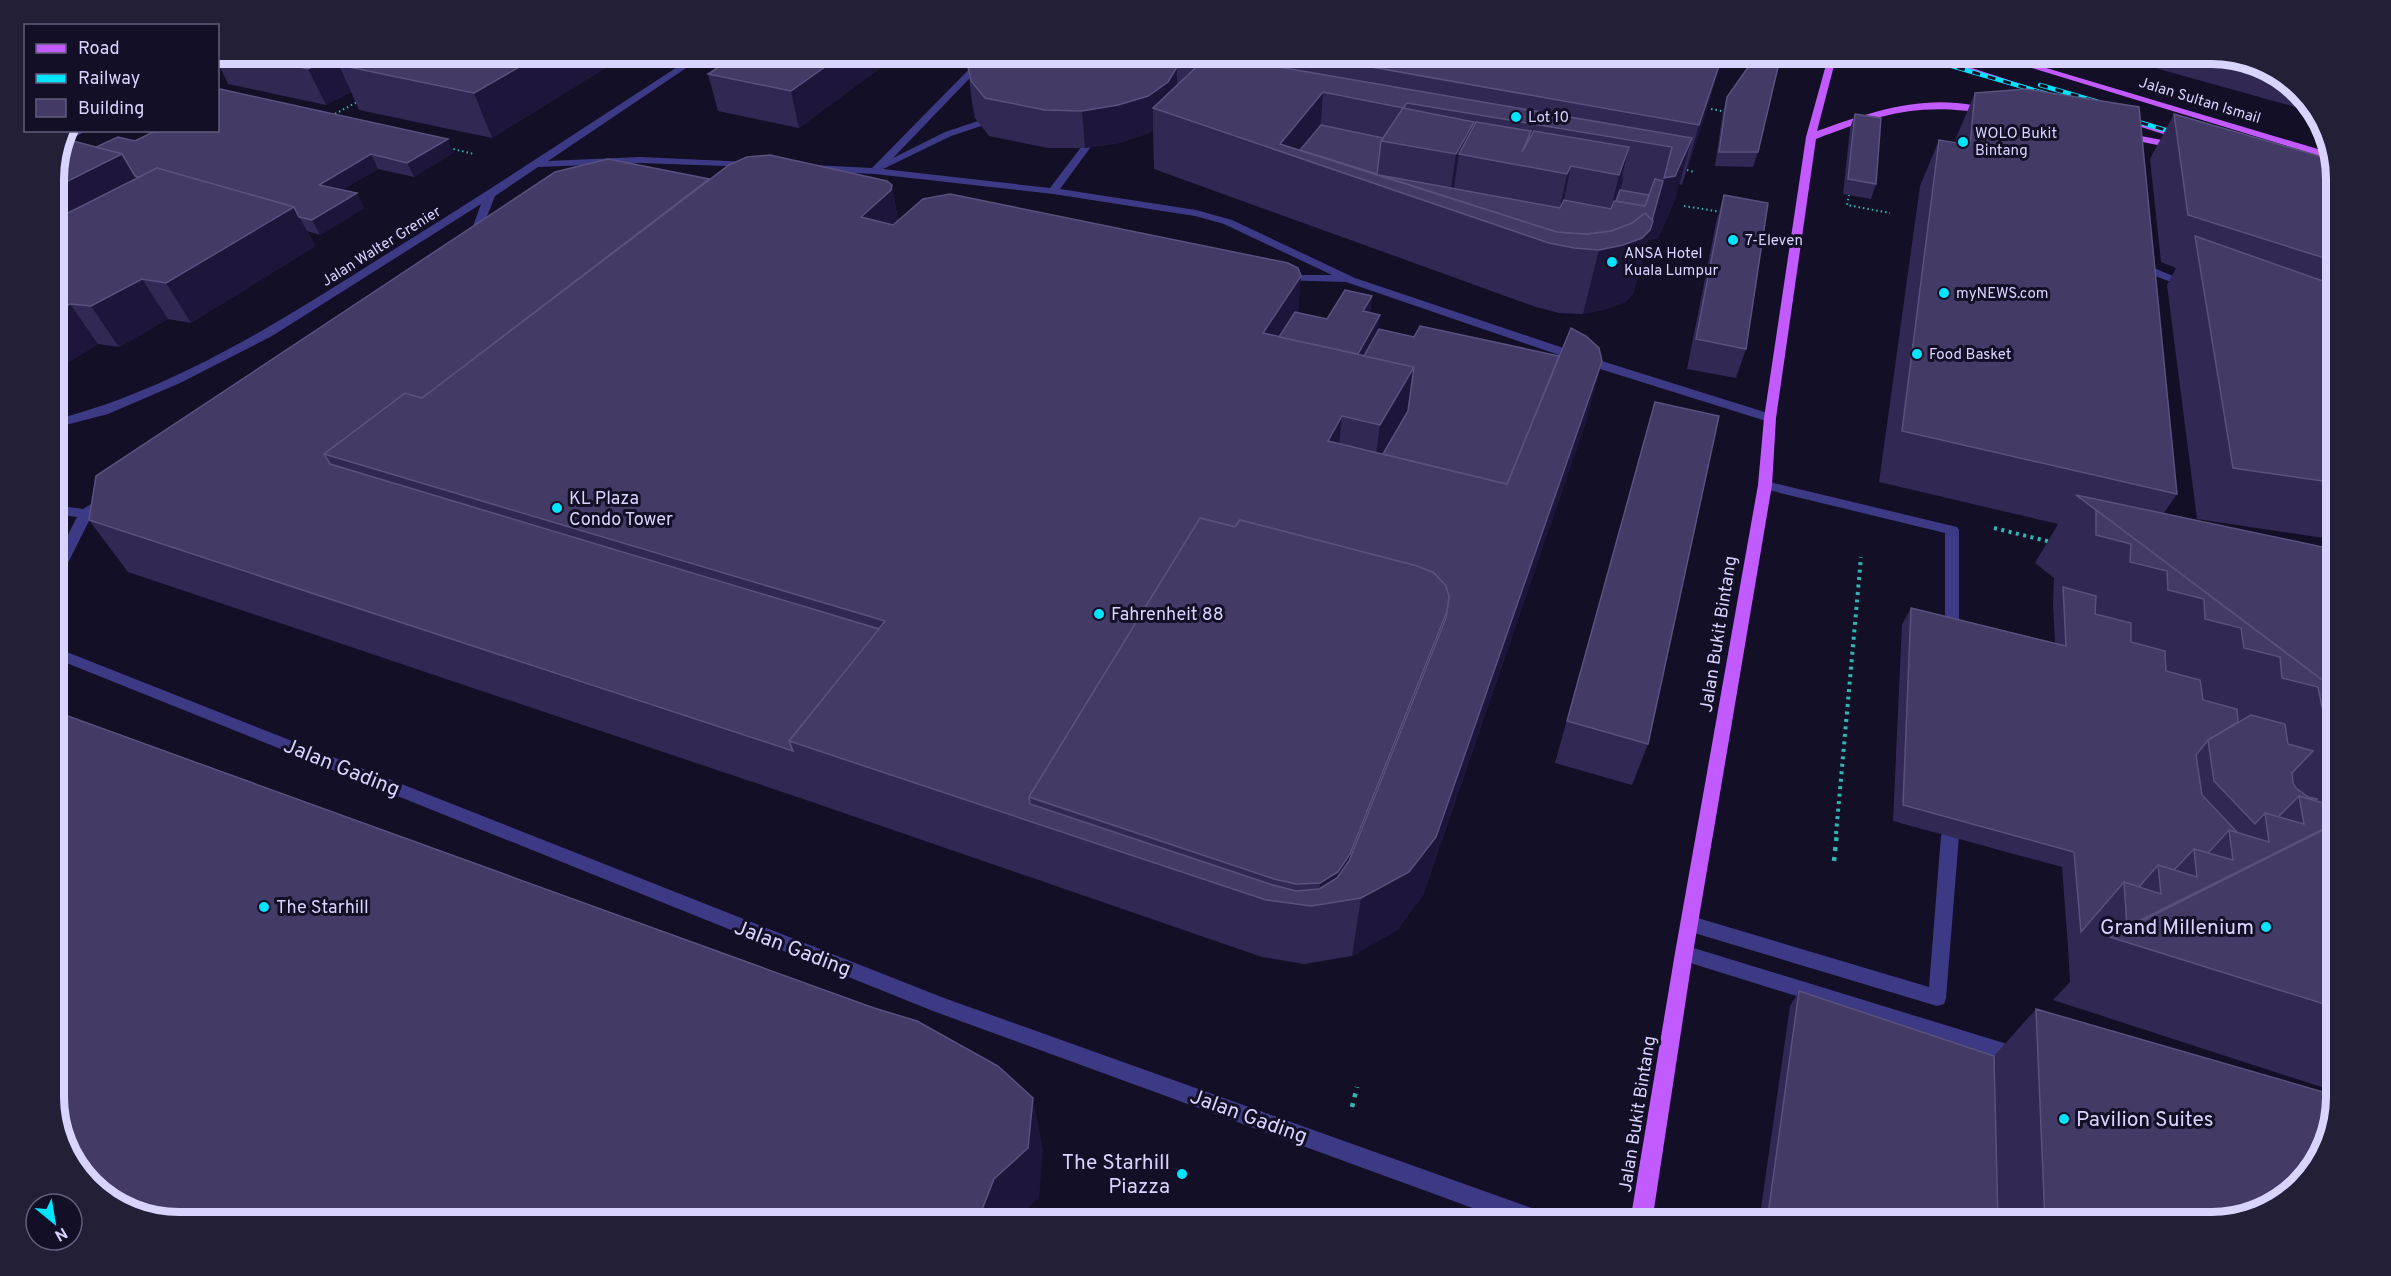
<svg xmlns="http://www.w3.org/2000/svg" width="2391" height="1276" font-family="Overpass,sans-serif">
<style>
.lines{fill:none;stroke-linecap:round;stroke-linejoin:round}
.path-far2{stroke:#2fb8b0;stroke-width:2;stroke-dasharray:1.5 3;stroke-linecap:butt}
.path-far1{stroke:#2fb8b0;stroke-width:4;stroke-dasharray:3 4.5;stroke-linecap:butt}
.path{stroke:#2fb8b0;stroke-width:4.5;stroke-dasharray:4 6;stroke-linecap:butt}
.minor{fill:#3d3a85;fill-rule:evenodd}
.major{fill:#c25bff;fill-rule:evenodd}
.rail-casing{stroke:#00e5ff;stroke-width:4.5}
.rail{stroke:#130f26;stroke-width:3;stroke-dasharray:8;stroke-linecap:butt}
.wall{fill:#312854}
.shaded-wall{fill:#1d163a}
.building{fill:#433a66;stroke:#5a527e;stroke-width:1.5;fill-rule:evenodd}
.poi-dot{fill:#00e5ff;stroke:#130f26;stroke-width:2}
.labels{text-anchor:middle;stroke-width:6;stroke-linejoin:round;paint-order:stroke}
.far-street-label{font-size:15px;fill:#d9d4ff;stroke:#130f26}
.far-poi-label{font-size:15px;fill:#d9d4ff;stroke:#130f26;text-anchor:start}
.poi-label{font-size:18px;fill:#d9d4ff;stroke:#130f26;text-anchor:start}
.street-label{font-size:18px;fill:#d9d4ff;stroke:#130f26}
.near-street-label{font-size:21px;fill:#d9d4ff;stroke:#130f26}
.near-poi-label{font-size:21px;fill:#d9d4ff;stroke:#130f26;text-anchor:end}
.rim{fill:none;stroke:#d9d4ff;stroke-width:8}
</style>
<rect width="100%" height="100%" fill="#130f26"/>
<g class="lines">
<g class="path-far2">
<polyline points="1711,109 1727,112"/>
<polyline points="331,116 359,101"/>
<polyline points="449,148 474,154"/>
<polyline points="1687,170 1694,172"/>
<polyline points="1850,190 1847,205 1890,213"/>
<polyline points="1684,206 1722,212"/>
</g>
<g class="path-far1">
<polyline points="1994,528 2051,542"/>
<polyline points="1836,834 1861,557"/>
</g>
<g class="path">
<polyline points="1834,861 1837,833"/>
<polyline points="1352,1107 1357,1087"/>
</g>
<g class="minor">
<polygon points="235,54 246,54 218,69 218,63"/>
<path d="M697,54H707L548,161L640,157L750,162L755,165L754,167L640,163L538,167L495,196L478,239L474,240L469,237L481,204L272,336L180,383L108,414L54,428V420C175,389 281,321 385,255C490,190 593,122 697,54Z"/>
<polygon points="984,54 993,54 893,158 945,132 990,117 993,118 993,122 951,136 883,169 1050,188 1082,146 1088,146 1090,148 1060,189 1196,210 1232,220 1355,278 1605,362 1774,415 1776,418 1770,422 1766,421 1597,368 1346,282 1278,280 1278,276 1282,275 1332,275 1224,224 1195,216 1053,194 875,174 813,171 808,168 813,165 872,168"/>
<polygon points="76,130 88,130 60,145 62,138"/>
<polygon points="2141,260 2145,261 2147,265 2194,285 2192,287 2184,287 2137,269 2135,263"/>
<polygon points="1765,481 1957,527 1959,530 1959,637 1957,641 1947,641 1945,637 1945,533 1760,488 1758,485"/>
<polygon points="106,495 113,499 91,517 61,577 54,582 54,562 77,517 54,514 54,505 83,509"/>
<polygon points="54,647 944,998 1540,1211 1547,1215 1551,1222 1511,1222 933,1011 54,658"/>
<polygon points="1950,829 1956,831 1959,836 1946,998 1944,1004 1937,1006 1691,932 1685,930 1682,924 1685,918 1691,916 1929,987 1941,836 1944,831"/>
<polygon points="1684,945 2017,1047 2024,1050 2027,1056 2024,1062 2017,1065 1684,961 1678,959 1675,953 1678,947"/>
</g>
<g class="major">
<path d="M1829,54H1837L1817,131C1867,113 1919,95 1972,105C1979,106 1988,107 1994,111L1989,114C1919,102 1881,114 1816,139L1776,418L1772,485L1693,953L1652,1222H1630L1675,953L1758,485L1764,418L1806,137Z"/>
<polygon points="1916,54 1929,54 2055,95 2047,97"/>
<polygon points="1986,54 1999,54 2331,153 2333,160"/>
<polygon points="2119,116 2125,116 2190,138 2182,140 2119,120"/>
<polygon points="2125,133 2178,143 2183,146 2178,149 2122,138 2122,134"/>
</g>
<g class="rail-casing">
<g id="rail">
<polyline points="1911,54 2047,94"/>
<polyline points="2040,85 2098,102"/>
<polyline points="2125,118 2182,135"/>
</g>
</g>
<use href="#rail" class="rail"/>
</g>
<g class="wall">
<polygon points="218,54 628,54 492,138 359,110 351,92 326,105 228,84 218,63"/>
<polygon points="899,54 799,128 718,111 708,74"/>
<polygon points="975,54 1723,54 1707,109 1682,185 1679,184 1675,200 1658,238 1648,240 1633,294 1625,302 1607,309 1583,314 1559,313 1536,307 1154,169 1153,130 1149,133 1119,143 1085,148 1048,148 989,136 975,118 972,103 968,67"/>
<polygon points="2020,54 2067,54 2066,56 2058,64"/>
<polygon points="2105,54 2212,54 2267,67 2316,110 2317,113"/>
<polygon points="1975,93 2177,494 2164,513 2337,550 2337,1092 2053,1000 2070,982 2068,947 2062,867 1893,821 1902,624 1911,608 2055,643 2053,603 2054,578 2035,563 2058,524 1879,482 1920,186 1939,140 1956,143 1956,138"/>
<polygon points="1727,97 1758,152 1753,167 1715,166 1723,111"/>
<polygon points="1855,114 1876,184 1871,199 1843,194 1850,128"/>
<polygon points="2174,114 2337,171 2337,540 2197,519 2167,285 2176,268 2161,262 2150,159"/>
<polygon points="135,141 453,153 414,177 378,169 342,190 364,208 320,235 307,231 315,246 191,323 168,319 119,347 98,344 54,371 96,147"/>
<polygon points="709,179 892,185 898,221 1327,319 1372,296 1370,313 1379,329 1414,337 1602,361 1586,421 1423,895 1397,930 1352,956 1304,964 1262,957 809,801 128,572 89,520"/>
<polygon points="1724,195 1746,349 1736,378 1687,369 1716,223"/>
<polygon points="1655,402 1648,744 1632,785 1555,763"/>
<polygon points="1799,991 1994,1056 2036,1009 2212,1222 1759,1222 1790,1006"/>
</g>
<g class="shaded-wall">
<polygon points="337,54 422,54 339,65 351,92 326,105 308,69"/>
<polygon points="542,54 628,54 492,138 474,93"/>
<polygon points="843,54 899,54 799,128 791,91"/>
<polygon points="1723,54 1707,109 1682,185 1699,125"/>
<polygon points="2063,54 2067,54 2066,56 2058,64"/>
<polygon points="1177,67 1177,104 1153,108 1153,130 1149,133 1119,143 1085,148 1082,111"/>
<polygon points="1323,92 1319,152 1311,162 1280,144"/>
<polygon points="1474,122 1469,156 1459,154 1451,208 1448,209 1456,154"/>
<polygon points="1692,138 1675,200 1658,238 1648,240 1633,294 1625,302 1607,309 1583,314 1599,250 1655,212 1664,178"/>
<polygon points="448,139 453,153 414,177 407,163"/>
<polygon points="1629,147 1621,181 1624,174 1618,202 1604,237 1619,175"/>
<polygon points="122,154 150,201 54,251 54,188"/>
<polygon points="371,154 378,169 327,199 319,185"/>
<polygon points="1571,166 1558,229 1554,236 1567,174"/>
<polygon points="892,185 901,242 861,217"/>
<polygon points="357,193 364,208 320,235 312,220"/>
<polygon points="294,207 315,246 191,323 166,283"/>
<polygon points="1301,276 1297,334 1262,363 1263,333"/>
<polygon points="142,279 168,319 119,347 91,306"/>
<polygon points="1372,296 1368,325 1363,311"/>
<polygon points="70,304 98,344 54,371 54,313"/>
<polygon points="1380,315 1377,344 1343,381"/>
<polygon points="1602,361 1586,421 1423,895 1397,930 1352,956 1361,898"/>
<polygon points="1414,367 1406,427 1372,485 1380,425"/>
<polygon points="1342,416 1336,477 1328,441"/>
<polygon points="1447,611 1434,679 1349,900 1317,905 1320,883"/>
<polygon points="1033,1098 1043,1150 1039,1198 1012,1222 978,1222 978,1220 994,1179"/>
</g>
<g class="building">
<polygon points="240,54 337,54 308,69"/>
<polygon points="361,54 542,54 474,93 339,65"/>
<polygon points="739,54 843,54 791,91 708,74"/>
<polygon points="975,54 1174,54 1177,67 1168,82 1148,96 1118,105 1082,111 1045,110 985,98 971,81 968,67"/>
<polygon points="1298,54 1723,54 1699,125"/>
<polygon points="1209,55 1692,138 1675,176 1664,178 1672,147 1407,103 1403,108 1323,92 1280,144 1557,232 1586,234 1611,231 1632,223 1645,213 1653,221 1650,230 1642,238 1623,245 1599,250 1574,248 1549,243 1153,108"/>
<polygon points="1751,63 1778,67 1758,152 1719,152 1727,97"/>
<polygon points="220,89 448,139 407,163 371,154 319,185 357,193 312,220 299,217 294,207 157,168 139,177 135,176 122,154 96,147 118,137 135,141 157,130 218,130 218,90"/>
<polygon points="2026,89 2139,107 2177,494 1902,431 1939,140 1970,145 1975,93"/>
<polygon points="1403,108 1474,122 1456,154 1381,141"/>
<polygon points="1855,114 1881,118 1876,184 1848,179"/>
<polygon points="2174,114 2333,160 2337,171 2337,262 2188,215"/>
<polygon points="1476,122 1531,131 1522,152 1534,131 1629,147 1619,175 1571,166 1567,174 1459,154"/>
<polygon points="1321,125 1383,138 1381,141 1377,174 1300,150"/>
<polygon points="62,138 122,154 54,188 54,171"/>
<path d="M770,155L887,181L892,185L891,190L861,217L893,225L923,199L950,194L1288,263L1298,268L1301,276L1263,333L1414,367L1380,425L1342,416L1328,441L1507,484L1571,328L1586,336L1599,348L1602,361L1436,837L1409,872L1361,898L1311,906L1266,900L789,741L885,621L324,454L405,393L422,398L729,165L747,157ZM1200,518L1235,527L1240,520L1417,566L1434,573L1446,586L1449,597L1446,618L1349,861L1337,878L1319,889L1296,891L1273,885L1030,804L1029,797Z"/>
<polygon points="608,159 709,179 422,398 405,393 324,454 330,464 879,629 789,741 793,751 89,520 96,476 555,172"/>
<polygon points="157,168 294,207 166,283 142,279 91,306 70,304 54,313 54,220"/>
<polygon points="1379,175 1560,208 1564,200 1611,209 1614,201 1645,206 1655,179 1663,181 1652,220 1645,213 1632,223 1611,231 1586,234 1557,232"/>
<polygon points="1620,190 1649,195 1645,206 1616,201"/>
<polygon points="1724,195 1768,203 1746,349 1696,339"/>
<polygon points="2195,236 2337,286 2337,483 2233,468"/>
<polygon points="1345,290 1372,296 1363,311 1380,315 1358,354 1279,337 1295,312 1327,319"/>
<polygon points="1420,326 1559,356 1507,484 1383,454 1408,411 1414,367 1364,356 1379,329 1414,337"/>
<polygon points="1655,402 1719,416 1648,744 1567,721"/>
<polygon points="2076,495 2337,550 2337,691"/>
<polygon points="2096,510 2337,691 2337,711 2322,707 2318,687 2282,678 2280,657 2244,648 2241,628 2205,619 2204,599 2168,590 2167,571 2130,562 2131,544 2096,535"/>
<polygon points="1200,518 1235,527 1240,520 1417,566 1434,573 1446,586 1449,597 1447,611 1350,854 1338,872 1320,883 1296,884 1274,879 1029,797"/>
<polygon points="2063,587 2096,596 2095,614 2131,623 2131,642 2165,651 2166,671 2200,680 2203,700 2237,709 2238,722 2208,740 2196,755 2202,795 2238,833 2229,830 2208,853 2194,849 2174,870 2158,865 2139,887 2124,882 2081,932 2074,852 1903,805 1911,608 2066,646"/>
<polygon points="54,711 874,1008 917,1021 998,1066 1033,1098 1028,1148 994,1179 978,1220 978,1222 179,1222 124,1209 75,1167 54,1105"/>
<polygon points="2251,715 2285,724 2288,744 2313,751 2292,773 2293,783 2296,788 2308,797 2317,799 2315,801 2299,796 2278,817 2265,813 2255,824 2214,781 2208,740"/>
<polygon points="2337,732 2337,756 2328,746 2327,736"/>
<polygon points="2299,796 2337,807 2337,822 2127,927 2124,882 2161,894 2158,865 2197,877 2194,849 2233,860 2229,830 2269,842 2265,813 2304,824"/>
<polygon points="2337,823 2337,1008 2110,937"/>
<polygon points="1799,991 1994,1056 1998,1222 1767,1222"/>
<polygon points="2036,1009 2337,1096 2324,1152 2275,1205 2212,1222 2045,1222"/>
</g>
<g class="poi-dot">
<circle cx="1516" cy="117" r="6"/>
<circle cx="1963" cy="142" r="6"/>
<circle cx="1733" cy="240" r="6"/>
<circle cx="1612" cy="262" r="6"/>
<circle cx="1944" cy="293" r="6"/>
<circle cx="1917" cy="354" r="6"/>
<circle cx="557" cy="508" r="6"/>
<circle cx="1099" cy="614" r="6"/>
<circle cx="264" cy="907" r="6"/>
<circle cx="2266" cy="927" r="6"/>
<circle cx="2064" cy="1119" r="6"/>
<circle cx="1182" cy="1174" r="6"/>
</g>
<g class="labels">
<g class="far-street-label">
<text transform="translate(2200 100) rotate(17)" y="5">Jalan Sultan Ismail</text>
<text transform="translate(381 246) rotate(-32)" y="5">Jalan Walter Grenier</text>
</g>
<g class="far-poi-label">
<text x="1528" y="122">Lot 10</text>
<text x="1975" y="138">WOLO Bukit<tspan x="1975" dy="17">Bintang</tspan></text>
<text x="1745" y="245">7-Eleven</text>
<text x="1624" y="258">ANSA Hotel<tspan x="1624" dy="17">Kuala Lumpur</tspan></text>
<text x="1956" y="298">myNEWS.com</text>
<text x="1929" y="359">Food Basket</text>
</g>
<g class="poi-label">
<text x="569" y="504">KL Plaza<tspan x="569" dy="21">Condo Tower</tspan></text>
<text x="1111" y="620">Fahrenheit 88</text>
<text x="276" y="913">The Starhill</text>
</g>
<g class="street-label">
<text transform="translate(1718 634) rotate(-81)" y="6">Jalan Bukit Bintang</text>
<text transform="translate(1637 1114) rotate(-81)" y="6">Jalan Bukit Bintang</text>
</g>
<g class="near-street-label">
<text transform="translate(342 767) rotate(22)" y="7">Jalan Gading</text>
<text transform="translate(793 948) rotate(21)" y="7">Jalan Gading</text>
<text transform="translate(1249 1116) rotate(20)" y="7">Jalan Gading</text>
</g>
<g class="near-poi-label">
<text x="2254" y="934">Grand Millenium</text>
<text x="2076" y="1126" text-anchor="start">Pavilion Suites</text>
<text x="1170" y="1169">The Starhill<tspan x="1170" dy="24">Piazza</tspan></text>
</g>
</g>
<path d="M0 0H2391V1276H0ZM179 64H2211A115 115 0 0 1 2326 179V1097A115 115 0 0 1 2211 1212H179A115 115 0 0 1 64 1097V179A115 115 0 0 1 179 64Z" fill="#231f37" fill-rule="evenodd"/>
<path class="rim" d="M179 64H2211A115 115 0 0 1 2326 179V1097A115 115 0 0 1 2211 1212H179A115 115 0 0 1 64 1097V179A115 115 0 0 1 179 64Z"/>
<rect x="24" y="24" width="195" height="108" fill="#130f26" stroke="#625e7d" stroke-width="1.5"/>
<rect x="36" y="44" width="30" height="9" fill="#c25bff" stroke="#625e7d" stroke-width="1.5"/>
<text x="78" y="54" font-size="18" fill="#d9d4ff">Road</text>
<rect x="36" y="74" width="30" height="9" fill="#00e5ff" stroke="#625e7d" stroke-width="1.5"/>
<text x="78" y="84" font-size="18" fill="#d9d4ff">Railway</text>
<rect x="36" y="99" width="30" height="18" fill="#433a66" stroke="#625e7d" stroke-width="1.5"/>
<text x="78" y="114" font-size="18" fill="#d9d4ff">Building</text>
<g transform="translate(54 1222) rotate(150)"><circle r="28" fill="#130f26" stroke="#625e7d" stroke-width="1.5"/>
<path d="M0-4.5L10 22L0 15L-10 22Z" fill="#00e5ff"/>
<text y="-9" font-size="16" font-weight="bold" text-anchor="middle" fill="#d9d4ff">N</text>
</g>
</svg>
